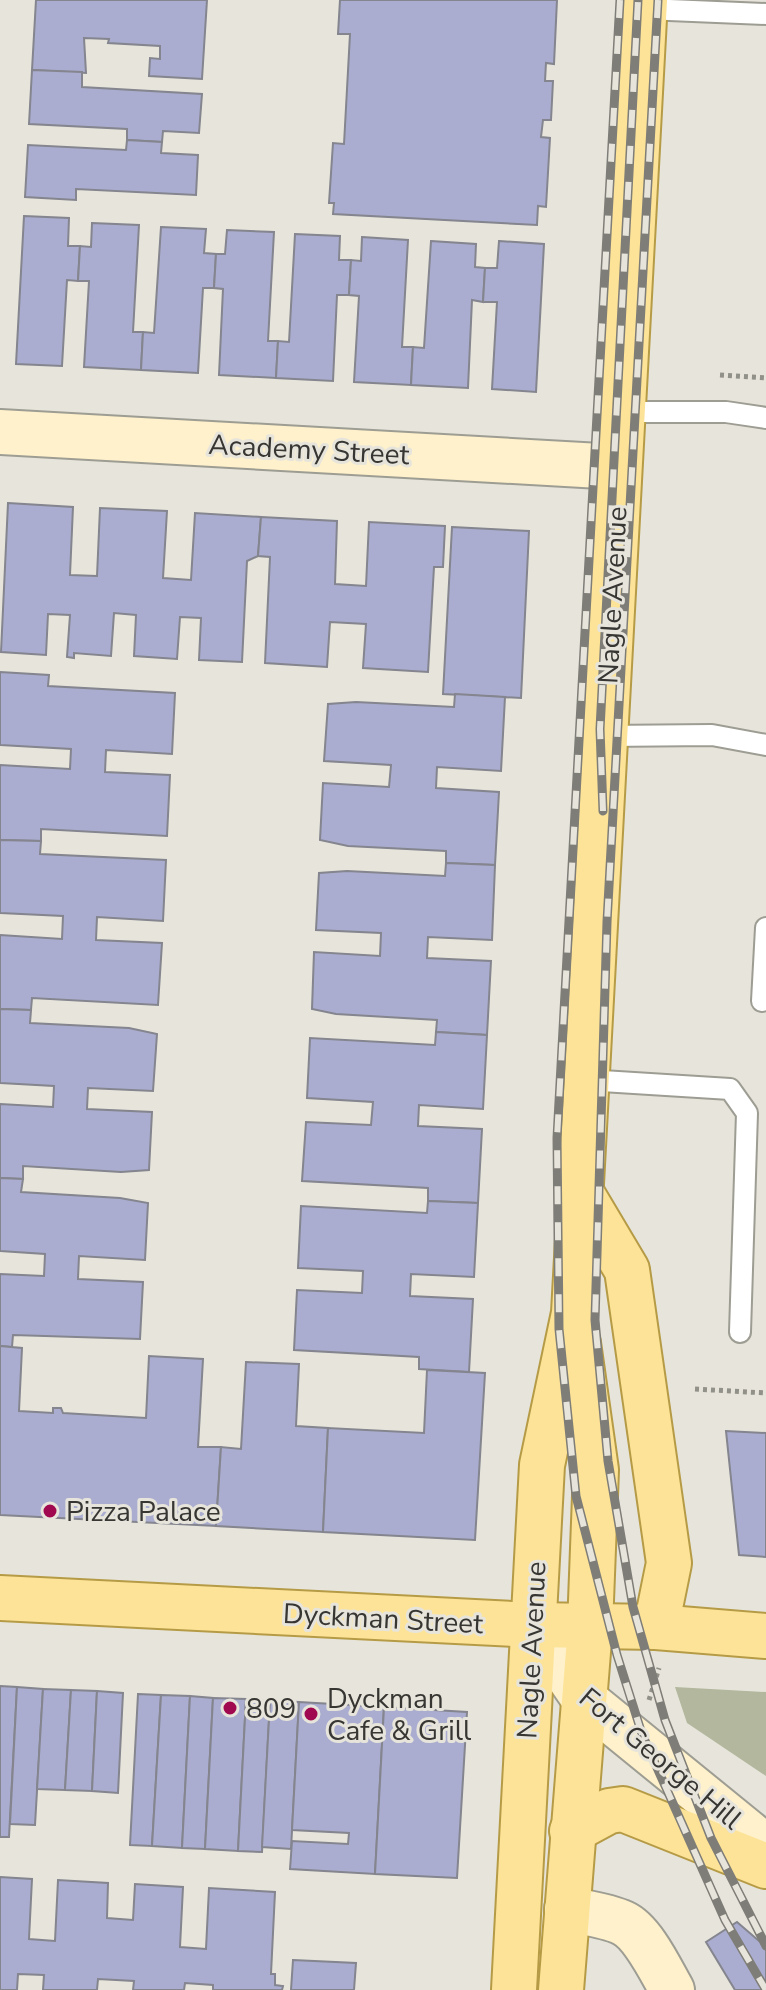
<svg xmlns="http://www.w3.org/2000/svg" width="766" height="1990" font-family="'Nunito Sans',sans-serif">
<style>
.green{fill:#b3b79e}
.building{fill:#aaadcf;stroke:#84858e;stroke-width:2}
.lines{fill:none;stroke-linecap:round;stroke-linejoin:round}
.lane-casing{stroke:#9e9d93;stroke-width:24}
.secondary-casing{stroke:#9e9d93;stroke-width:48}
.primary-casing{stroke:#b69b47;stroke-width:48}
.path{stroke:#919089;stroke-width:5;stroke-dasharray:4 4;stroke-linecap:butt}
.lane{stroke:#fff;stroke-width:20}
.secondary{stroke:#fef1cb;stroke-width:44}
.primary{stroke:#fde397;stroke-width:44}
.rail-casing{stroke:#7f7d77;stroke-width:9}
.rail{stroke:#e7e5db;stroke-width:6;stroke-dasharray:18;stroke-linecap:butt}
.poi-dot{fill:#a0094f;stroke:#e7e5db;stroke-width:3}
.labels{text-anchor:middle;stroke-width:6;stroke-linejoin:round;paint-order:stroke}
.street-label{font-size:28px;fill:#373633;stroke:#e7e5db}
.poi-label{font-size:28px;fill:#373633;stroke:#e7e5db;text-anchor:start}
</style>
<rect width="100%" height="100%" fill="#e7e5db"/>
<polygon class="green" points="675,1687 766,1692 766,1776 687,1723"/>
<g class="building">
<polygon points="36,0 207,0 202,79 149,76 150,58 160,59 160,46 108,43 109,39 84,38 86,73 32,70"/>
<polygon points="340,0 557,0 554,64 546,63 545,81 553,81 551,120 543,120 541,137 550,138 546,207 538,206 537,225 333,214 334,203 329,203 333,143 344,144 350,34 338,34"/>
<polygon points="32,70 82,72 82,87 202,94 199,133 163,131 162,142 127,140 127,129 29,124"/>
<polygon points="127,140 162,142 161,153 198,155 196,195 76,189 76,200 25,197 28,145 126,150"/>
<polygon points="24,216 69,218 68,246 80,246 78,281 67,280 62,366 16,364"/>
<polygon points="92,223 139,225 133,332 143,332 141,370 84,367 89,281 78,281 80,246 91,247"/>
<polygon points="161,227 206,229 204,253 216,254 214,288 203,288 198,373 141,370 143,332 154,333"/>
<polygon points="227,230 274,232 268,341 278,341 276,378 219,375 223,289 214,288 216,254 225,254"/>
<polygon points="295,234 340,236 339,260 351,260 349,295 337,295 333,381 276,378 278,341 289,342"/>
<polygon points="362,237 408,240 402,347 413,347 411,385 354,382 359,296 349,295 351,260 361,261"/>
<polygon points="431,241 476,244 475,267 485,268 483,302 472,300 468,388 411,385 413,347 424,348"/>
<polygon points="499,241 544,244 536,392 492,389 497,302 483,302 485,268 497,268"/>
<polygon points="8,503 73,507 70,575 97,576 100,508 167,511 163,578 191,580 195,513 261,517 258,556 247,561 242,662 199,660 201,618 180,617 177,659 134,656 136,615 114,613 111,656 74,653 74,658 67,657 70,615 48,614 46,655 1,652"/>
<polygon points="261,517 337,521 335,584 366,586 369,522 445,526 443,567 434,567 428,672 363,668 366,624 330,622 327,667 265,663 270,557 258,556"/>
<polygon points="452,527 529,531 521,698 443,694"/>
<polygon points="0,672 49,675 48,686 175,693 172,754 106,750 105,772 170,775 167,836 41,829 41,841 0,840 0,765 70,769 71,749 0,745"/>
<polygon points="455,694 505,697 501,771 437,767 436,788 499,792 495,865 446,863 446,851 348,846 320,840 323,783 389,787 391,765 324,761 328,704 356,702 454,707"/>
<polygon points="0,840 41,841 40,854 166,860 163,921 97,917 96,940 162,943 158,1005 32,998 31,1010 0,1009 0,935 62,939 63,916 0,913"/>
<polygon points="446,863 495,865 492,940 428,937 427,958 491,961 487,1035 436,1032 437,1020 336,1014 312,1009 314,952 380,956 381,933 316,930 319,873 347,871 445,876"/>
<polygon points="0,1009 31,1010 30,1023 129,1028 157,1034 153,1091 88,1088 87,1109 152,1112 149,1170 121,1172 23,1166 23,1179 0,1178 0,1104 53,1107 54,1086 0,1083"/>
<polygon points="436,1032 487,1035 483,1109 419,1105 418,1126 482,1129 478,1203 428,1201 428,1188 302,1181 306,1122 371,1125 373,1102 307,1098 310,1038 435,1045"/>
<polygon points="0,1178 23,1179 21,1192 120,1198 148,1203 145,1260 79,1256 78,1279 143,1282 140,1339 13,1335 12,1347 0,1346 0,1274 44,1276 45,1254 0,1251"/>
<polygon points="428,1201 478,1203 474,1277 411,1274 410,1296 473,1299 469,1372 419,1369 419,1357 294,1350 297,1290 362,1293 363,1271 298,1268 301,1206 427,1213"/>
<polygon points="0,1346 22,1348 19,1411 53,1413 53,1408 61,1408 63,1413 146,1418 149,1356 203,1359 198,1447 221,1447 216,1526 0,1515"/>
<polygon points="246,1362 299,1364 296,1426 328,1428 323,1532 216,1526 221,1447 241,1449"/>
<polygon points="427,1370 485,1373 475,1540 323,1532 328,1428 424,1433"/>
<polygon points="726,1431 766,1433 766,1557 739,1555"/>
<polygon points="0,1686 17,1687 9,1837 0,1837"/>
<polygon points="17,1687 43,1689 35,1825 10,1824"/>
<polygon points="43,1689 71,1690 65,1790 37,1789"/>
<polygon points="71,1690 97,1691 92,1791 65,1790"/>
<polygon points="97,1691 123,1693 118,1793 92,1791"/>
<polygon points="138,1694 161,1695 152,1846 130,1845"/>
<polygon points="161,1695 190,1696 182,1848 152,1846"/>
<polygon points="190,1696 213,1698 205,1849 182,1848"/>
<polygon points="213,1698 246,1699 238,1851 205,1849"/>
<polygon points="246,1699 270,1701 262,1852 238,1851"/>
<polygon points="270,1701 299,1702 291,1849 262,1847"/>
<polygon points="299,1702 384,1707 375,1874 290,1869 292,1841 348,1844 349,1833 292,1830"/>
<polygon points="384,1707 467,1712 457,1878 375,1874"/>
<polygon points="0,1877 32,1879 29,1939 55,1941 58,1880 108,1883 107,1918 133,1920 135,1884 183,1887 180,1947 206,1949 209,1888 275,1892 271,1974 275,1974 275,1985 283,1986 282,1990 213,1990 213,1985 185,1983 184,1990 133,1990 134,1981 98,1979 97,1990 43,1990 44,1975 18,1974 17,1990 0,1990"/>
<polygon points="737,1922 766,1947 766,1990 735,1990 706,1942"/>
<polygon points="293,1960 356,1963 354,1990 291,1990"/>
</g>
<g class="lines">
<g class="lane-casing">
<g id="lane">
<polyline points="645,9 766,14"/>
<polyline points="622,412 726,412 766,418"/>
<polyline points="604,736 712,735 766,745"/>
<polyline points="762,1001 766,928"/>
<polyline points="586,1080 730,1089 747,1113 740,1332"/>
</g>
</g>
<g class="secondary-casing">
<g id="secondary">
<polyline points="0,432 618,467"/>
<polyline points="533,1625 584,1699 766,1847"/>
<path d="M567,1909C585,1913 606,1915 623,1923C643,1932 661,1971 672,1990"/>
</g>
</g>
<g class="primary-casing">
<g id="primary">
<polyline points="580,1191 627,1270 669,1563 656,1627"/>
<polyline points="0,1598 533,1625 656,1627 766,1636"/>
<polyline points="572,1831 609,1811 623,1809 766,1866"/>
<polyline points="514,1990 542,1465 574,1313 645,0"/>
<polyline points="561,1990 590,1627 596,1470 578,1343"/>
</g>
</g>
<g class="path">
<polyline points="720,375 766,378"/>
<polyline points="695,1389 766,1393"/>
<polyline points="649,1700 659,1668"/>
</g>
<use href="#lane" class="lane"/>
<use href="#secondary" class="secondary"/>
<use href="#primary" class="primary"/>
<g class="rail-casing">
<g id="rail">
<polyline points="620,0 557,1138 559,1329 576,1496 617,1655 642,1734 725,1920 766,1990"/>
<polyline points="658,0 607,922 595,1320 608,1461 633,1607 665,1720 711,1838 766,1946"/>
<polyline points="603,811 600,729 638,0"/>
</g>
</g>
<use href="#rail" class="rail"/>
</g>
<g class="poi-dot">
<circle cx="50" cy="1511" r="8"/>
<circle cx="230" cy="1708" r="8"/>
<circle cx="311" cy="1714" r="8"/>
</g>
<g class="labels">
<g class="street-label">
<text transform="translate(309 449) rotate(3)" y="10">Academy Street</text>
<text transform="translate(612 595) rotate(-87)" y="10">Nagle Avenue</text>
<text transform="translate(383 1618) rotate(3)" y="10">Dyckman Street</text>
<text transform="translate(531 1650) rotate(-87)" y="10">Nagle Avenue</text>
<text transform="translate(661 1758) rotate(40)" y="10">Fort George Hill</text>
</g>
<g class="poi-label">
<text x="66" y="1521">Pizza Palace</text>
<text x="327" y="1708">Dyckman<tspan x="327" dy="32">Cafe &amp; Grill</tspan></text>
<text x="246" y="1718">809</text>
</g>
</g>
</svg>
